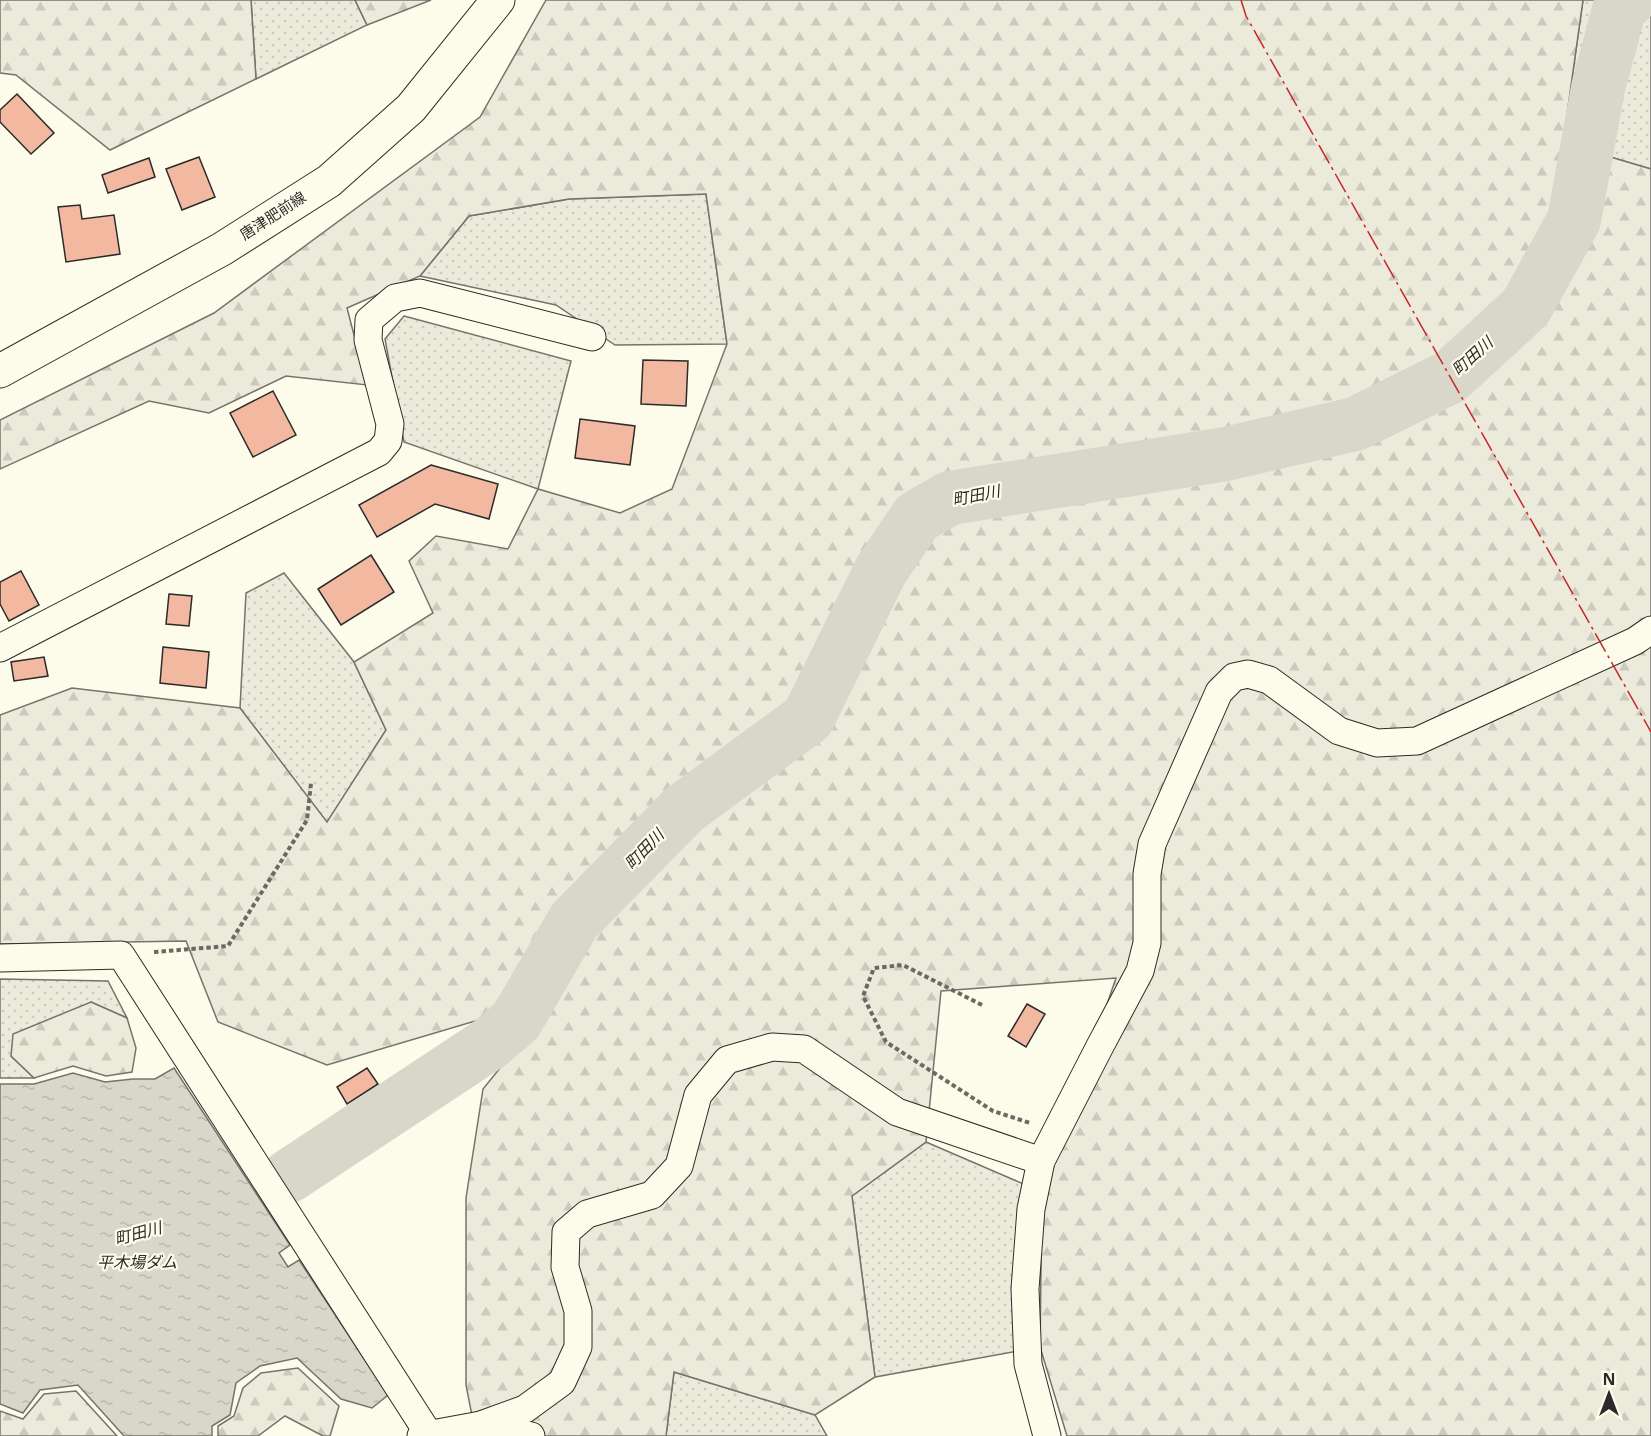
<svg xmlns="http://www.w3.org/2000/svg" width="1651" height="1436" font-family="'Open Sans','Noto Sans JP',sans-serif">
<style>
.grass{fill:url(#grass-dots);stroke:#74746e;stroke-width:1.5}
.forest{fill:url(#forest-firs);stroke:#74746e;stroke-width:1.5}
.water{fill:url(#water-ripples);stroke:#74746e;stroke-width:1.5}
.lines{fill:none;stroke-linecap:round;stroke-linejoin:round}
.river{stroke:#d8d7c9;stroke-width:54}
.building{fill:#f2b8a0;stroke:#2b2b2b;stroke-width:1.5}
.minor-casing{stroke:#2b2b2b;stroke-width:29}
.primary-casing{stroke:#2b2b2b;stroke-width:35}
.path{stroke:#6a6964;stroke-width:4;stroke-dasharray:4.5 3;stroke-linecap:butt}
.minor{stroke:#fdfbea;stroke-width:27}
.primary{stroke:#fdfbea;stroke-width:33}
.power{stroke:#c62828;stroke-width:1.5;stroke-dasharray:21 4.5 3 4.5;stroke-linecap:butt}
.labels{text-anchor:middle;stroke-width:4.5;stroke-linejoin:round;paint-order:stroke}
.street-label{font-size:15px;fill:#2b2b2b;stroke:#fdfbea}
.water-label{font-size:16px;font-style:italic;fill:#2b2b2b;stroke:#fdfbea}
</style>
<defs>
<pattern id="grass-dots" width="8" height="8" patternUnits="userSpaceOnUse" patternTransform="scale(1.5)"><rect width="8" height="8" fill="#ecebdb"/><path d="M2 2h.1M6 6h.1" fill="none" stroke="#cbcabc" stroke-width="1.8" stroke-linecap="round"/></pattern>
<pattern id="forest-firs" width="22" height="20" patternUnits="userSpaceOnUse" patternTransform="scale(1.5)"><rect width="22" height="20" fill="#ecebdb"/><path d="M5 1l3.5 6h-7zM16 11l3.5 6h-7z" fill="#cbcabc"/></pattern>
<pattern id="water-ripples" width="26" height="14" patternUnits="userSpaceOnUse" patternTransform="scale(1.5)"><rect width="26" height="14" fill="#d8d7c9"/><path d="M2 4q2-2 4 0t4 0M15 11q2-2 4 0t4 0" fill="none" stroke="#bab9ad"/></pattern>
</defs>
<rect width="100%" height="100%" fill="#fdfbea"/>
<g class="grass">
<polygon points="251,0 355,0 367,25 256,79"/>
<polygon points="1583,0 1651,0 1651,169 1563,143"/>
<polygon points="706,194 727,344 615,345 556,305 420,276 469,216 569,199"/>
<polygon points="404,316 571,361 538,489 404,442 385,339"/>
<polygon points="284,573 354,662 386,730 327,823 240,708 246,593"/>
<polygon points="0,979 108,981 127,1018 91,1002 11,1056 34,1078 0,1078"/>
<polygon points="926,1142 1042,1192 1040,1347 875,1377 852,1196"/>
<polygon points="674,1372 815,1415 827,1436 666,1436"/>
</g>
<g class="forest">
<polygon points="0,0 251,0 256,79 110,150 16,75 0,73"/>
<polygon points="355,0 431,0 367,25"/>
<polygon points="546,0 1583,0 1563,143 1651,169 1651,1436 1067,1436 1040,1347 1042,1192 1116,978 941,991 926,1142 852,1196 875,1377 815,1415 674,1372 666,1436 476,1436 466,1385 466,1198 483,1089 526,1036 492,1016 327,1065 218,1022 186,941 0,944 0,715 72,688 240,708 327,822 386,730 354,662 433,613 409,561 436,536 508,549 538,489 620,513 672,489 727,344 706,194 569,199 469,216 420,276 347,308 367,385 286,376 209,413 149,401 0,469 0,420 214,313 480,117"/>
<polygon points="91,1002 127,1018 136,1048 132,1072 106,1076 73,1066 34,1078 11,1056 13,1034"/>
<polygon points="298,1368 339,1406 330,1436 323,1436 285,1416 258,1436 218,1436 218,1426 234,1416 243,1388 261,1373"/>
<polygon points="76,1391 117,1436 0,1436 0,1411 23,1419 44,1394"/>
</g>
<polygon class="water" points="174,1068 290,1245 279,1253 288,1267 299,1260 388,1395 372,1408 341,1399 297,1358 260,1366 236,1383 230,1415 212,1426 212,1436 124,1436 78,1385 40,1390 23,1413 0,1404 0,1084 34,1084 73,1073 105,1082 133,1079 155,1079"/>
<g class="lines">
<polyline class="river" points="289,1176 489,1044 516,1021 574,921 684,809 808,718 881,570 917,517 950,498 1226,454 1355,424 1450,377 1526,307 1574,220 1598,88 1619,10 1629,0"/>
</g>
<g class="building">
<polygon points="17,94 54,133 31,154 0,122 0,110"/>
<polygon points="199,157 215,197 182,210 166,169"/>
<polygon points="149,158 155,177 108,193 102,175"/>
<polygon points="80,205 82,219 114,215 120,254 66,262 58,207"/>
<polygon points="643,360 688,361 686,406 641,404"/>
<polygon points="273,391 296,435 253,457 230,413"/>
<polygon points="580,419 635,426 630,465 575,458"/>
<polygon points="431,465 498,484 489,519 435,504 377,537 359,505"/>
<polygon points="371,555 394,592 341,625 318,589"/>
<polygon points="21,571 39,605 9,621 0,604 0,582"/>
<polygon points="169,594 192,596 189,626 166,624"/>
<polygon points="163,647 209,652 206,688 160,683"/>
<polygon points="44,657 48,676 14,681 11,662"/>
<polygon points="1027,1004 1045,1014 1026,1047 1008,1036"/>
<polygon points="367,1068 378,1084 347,1104 337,1087"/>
</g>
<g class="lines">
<g class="minor-casing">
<g id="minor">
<polyline points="0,648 379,452 388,441 390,424 368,340 369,320 395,298 420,293 592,337"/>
<polyline points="0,958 121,955 428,1433"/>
<polyline points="481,1425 531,1436"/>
<polyline points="421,1436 481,1425 525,1409 562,1382 578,1347 578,1311 565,1267 566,1232 587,1214 652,1195 679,1166 698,1095 727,1060 772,1047 804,1049 897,1112 1041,1161"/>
<polyline points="1047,1436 1028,1364 1025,1289 1031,1209 1041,1161 1099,1048 1140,971 1147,943 1147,874 1152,844 1219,692 1234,677 1248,674 1269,680 1339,731 1377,743 1417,741 1635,641 1651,630"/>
</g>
</g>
<g class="primary-casing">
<polyline id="primary" points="0,371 222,249 329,181 411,108 498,0"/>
</g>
<g class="path">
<polyline points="154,952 228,946 307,820 311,783"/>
<polyline points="982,1005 903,965 874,968 863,996 886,1042 993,1111 1030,1123"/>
</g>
<use href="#minor" class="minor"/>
<use href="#primary" class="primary"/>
<polyline class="power" points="1241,0 1246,16 1651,732"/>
</g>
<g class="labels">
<g class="street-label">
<text transform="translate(273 216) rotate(-33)" y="5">唐津肥前線</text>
</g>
<g class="water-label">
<text transform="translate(1472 356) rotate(-42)" y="6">町田川</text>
<text transform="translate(976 495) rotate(-11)" y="6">町田川</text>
<text transform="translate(644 849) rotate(-46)" y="6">町田川</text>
<text transform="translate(138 1233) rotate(-15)" y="6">町田川</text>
<text x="137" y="1268">平木場ダム</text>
</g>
</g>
<g transform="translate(1609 1394)" stroke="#fdfbea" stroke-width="4.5" paint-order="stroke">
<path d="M0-4.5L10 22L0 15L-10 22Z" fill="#2b2b2b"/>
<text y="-9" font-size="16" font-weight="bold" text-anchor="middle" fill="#2b2b2b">N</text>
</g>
</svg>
